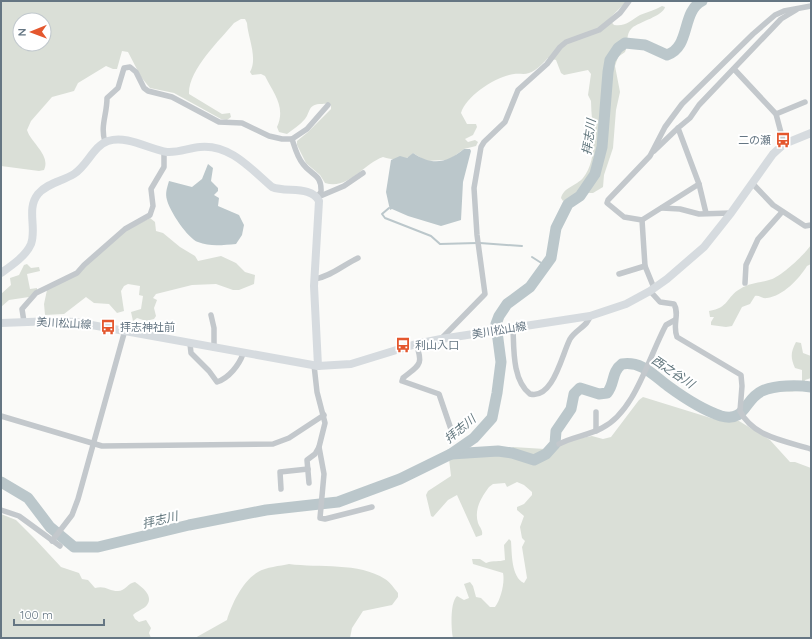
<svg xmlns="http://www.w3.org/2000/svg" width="812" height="639" font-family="Quicksand,'Noto Sans JP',sans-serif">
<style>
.green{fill:#dadfd7;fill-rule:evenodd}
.water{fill:#bbc7cb}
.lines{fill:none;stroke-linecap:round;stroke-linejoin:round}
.stream{stroke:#bbc7cb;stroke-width:2}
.river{stroke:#bbc7cb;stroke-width:11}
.street{stroke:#c3c8cc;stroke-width:5.5}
.secondary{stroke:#d6dbdf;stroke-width:8}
.labels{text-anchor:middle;stroke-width:4;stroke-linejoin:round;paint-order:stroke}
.poi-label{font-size:11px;fill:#657683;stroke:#fff;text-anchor:start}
.street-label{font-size:11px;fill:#657683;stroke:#fff}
.water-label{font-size:12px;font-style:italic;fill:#60757c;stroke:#fff}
</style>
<rect width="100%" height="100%" fill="#fafaf8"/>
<g class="green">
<path d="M1,1H627L609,19L614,25C626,27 631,20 640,15C647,12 655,10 662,6L665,7C663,16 639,22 632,28C625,34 629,44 625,52L618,57L615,66L620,92L616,110L613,148L604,175L603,187L593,193H578L563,201L561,198C564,187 576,186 583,178C600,156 591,126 591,101L588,95L591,74L588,70L564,75L561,73L556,60L548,58C543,63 536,71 529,73C524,75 519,73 514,74C496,76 466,96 461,113L467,124H476L477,127L473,135L465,139L468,142L475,140L478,142L476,146L464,149L449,160H444L426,161L413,153C407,162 392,160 383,157C363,164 349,190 325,183L320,175L306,163L297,145V141L308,132L331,109V105C326,103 324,104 319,104C308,105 310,113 305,119C300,125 293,129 287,134L279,132L277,127C286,107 274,94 265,76L261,74L252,75L250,72C258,58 248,38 247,23L245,19H241L234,23C220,40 188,70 189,94L222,114L230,113L231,117L227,120L221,119L174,93L150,88L141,77L128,52L122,51L117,69H113L106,66L78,83L74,91L52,97L31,121L27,130C31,143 51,155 44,170L39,171L1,166ZM20,20H44V44H20Z"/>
<polygon points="150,218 155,222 156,231 163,233 180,247 195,256 198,261 221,256 236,263 245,272 255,275 254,284 239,290 233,290 216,284 192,285 156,294 153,298 157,300 154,308 156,316 154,319 146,321 137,318 133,321 131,312 141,309 143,296 139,295 140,286 128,284 124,286 121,291 124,311 117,313 109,304 94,303 86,297 64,314 45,315 44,304 47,290 85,266 125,231"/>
<path d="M811,245V264L807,266C799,279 783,296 767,298C762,299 760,295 755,296L750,304L742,307L732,326L726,327L711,325V322L714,317H710L709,311C729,308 726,297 740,289C749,283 759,283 769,280C780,278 804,255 811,245Z"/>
<polygon points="27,264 31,268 39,267 40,271 27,274 30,289 37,288 37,290 29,297 9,300 1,307 1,294 11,285 10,278 19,275 24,265"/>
<path d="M796,342L801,343L803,353L811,356V378L805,380L802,389C792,395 774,387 759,396C754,399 751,407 744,407C744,402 748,398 752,394C768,380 785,389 802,382V370L795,368C790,357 791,352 796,342Z"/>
<path d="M643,397L714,419L739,421L770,440L790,462H795L811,468V638H453C451,629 450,602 457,596L464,600L469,598L464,584L470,582L473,586L476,597L481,598L490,607H495C501,599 505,582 503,573L473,564L472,559H480L486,563C494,560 499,562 505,560L504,545L509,539L511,541C512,553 511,577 524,583L527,578L522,547L525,541L522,538L520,527L524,516L517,510V507L524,504L532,495V492L524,485L517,482L507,487L505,483L493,484L489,487C481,498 474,509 478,523C480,528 483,530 482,535L476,537L457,495L448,500L433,517L431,516L426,495L428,491L451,476L449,459L451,457L504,454L513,447L545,449L556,447L576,439L592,436L603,439L611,437L639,400Z"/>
<path d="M1,514L16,520L35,539L61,567L79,573L82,579L88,580L95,588C105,585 109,591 118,591C125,591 128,583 135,582C142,587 154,596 147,605C144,609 137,611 133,615L135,619L139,622L146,620L151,628L149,633L151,638H1Z"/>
<path d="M289,564C319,568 359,562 385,579C390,582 394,588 398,593V597L392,605L363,611L352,628L350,638H195L227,620C232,603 243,581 258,572C266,567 280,566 289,564Z"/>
</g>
<g class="water">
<path d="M464,149H470L471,151L463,182L461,220L441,226L408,216L392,209L390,210L386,192L391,160L400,156L407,158L413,153C432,166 447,163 464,149Z"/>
<path d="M208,164L213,168L211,181L218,188V191L214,195L219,198L218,206L239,215L244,225L242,235L236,244C223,245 210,247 198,242C188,239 169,210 167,200C165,193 167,188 169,181L192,187L202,179Z"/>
</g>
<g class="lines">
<g class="stream">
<polyline points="389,208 382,214 385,218 431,236 440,244 477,243"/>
<polyline points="480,243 522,246"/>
<polyline points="532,257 546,266"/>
</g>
<g class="river">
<path d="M451,454L498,451L512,453L534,460L546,454L555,444L556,431L571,409L574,394L580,388L599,394L607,393C615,384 611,372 622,364C642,361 653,375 668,386C683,397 703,410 721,416C746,423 744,399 762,391C776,385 797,385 811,387"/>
<path d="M1,482L28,498L50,527L74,547H98L189,525L266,510L338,502L400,479L451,454L474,438L492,418L497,393L501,362L496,324L499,316L507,304L530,287L551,258L556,228L568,204L580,196L595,174L602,147L608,72L610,60L618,48L625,43L645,45L667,55C691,47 681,12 702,1"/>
</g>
<g class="street">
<polyline points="734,69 776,114 784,144"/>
<polyline points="776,114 805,102"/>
<polyline points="292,139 307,129 328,105"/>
<path d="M105,142C100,126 107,115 107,98L118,88L124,68L130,67L136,72L144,88L148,91L172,97L219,122L242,123L269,136L282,139H292C295,148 297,157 303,164C312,176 322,174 321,192L317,197"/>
<polyline points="654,151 678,128"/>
<polyline points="752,183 773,205 805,226 811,225"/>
<polyline points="699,184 706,213"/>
<polyline points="318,197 344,186 363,173"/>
<polyline points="662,208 680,209 699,214 731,213"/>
<polyline points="642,220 699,184 678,128 690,118 699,105 781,19 796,10"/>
<polyline points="619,274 645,266"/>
<path d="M315,279C332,276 343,265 358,258"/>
<polyline points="745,283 746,265 758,239 782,212"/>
<polyline points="654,288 645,266 642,220 624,217 607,203 608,200 650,156 665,127 682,104 753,34 775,15 784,11 811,6"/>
<path d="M650,291L660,302L674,304C680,314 672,325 677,337L741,375L742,386L740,411C753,437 785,441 811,449"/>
<polyline points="211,315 214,328 214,348"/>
<polyline points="24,322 22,309 36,293 77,273 84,265 125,229 150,215 153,206 151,189 164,167 164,151"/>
<path d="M513,328C514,348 512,380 530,394C553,400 562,354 570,339C575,330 589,325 590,316"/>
<polyline points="441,339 485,294 477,235 474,188 481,147 484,142 505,122 518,90 547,64 560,47 566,42 599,30 620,13 629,1"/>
<path d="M190,344L191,353L209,371L217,382C229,378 239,365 243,354"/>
<path d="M416,344C424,365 419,365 403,378L402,381L439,394L454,438"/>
<polyline points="314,365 317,392 325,423 319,447 324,474 320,518 325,519 372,507"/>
<polyline points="1,416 102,446 273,444 289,438 324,415"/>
<polyline points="596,431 596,412"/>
<path d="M559,444C573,437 589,435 602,428C635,412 649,356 666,325L675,320"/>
<polyline points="309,483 307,460 315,454 319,447"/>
<polyline points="281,489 280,472 308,469"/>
<polyline points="1,510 19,516 60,546"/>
<polyline points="52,541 72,515 78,499 125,330"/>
</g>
<g class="secondary">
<path d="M1,273C11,266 26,256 31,244C37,228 26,209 38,194C47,183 63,181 74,174C88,165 93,146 108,141C127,135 149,149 167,152C178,153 189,148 200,147C230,144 251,169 272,187C286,193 311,185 319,201L314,286L318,366"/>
<polyline points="1,323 54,321 75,322 318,366 351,364 416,344 441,339 590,316 626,304 650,291 667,279 704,247 731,213 773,154 784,144 811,133"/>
</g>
</g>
<defs>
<g id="bus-bare" transform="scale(1.2)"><path d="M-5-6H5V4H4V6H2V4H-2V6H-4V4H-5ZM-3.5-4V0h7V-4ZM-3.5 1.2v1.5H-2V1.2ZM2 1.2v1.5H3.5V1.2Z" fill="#e4572e" stroke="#fff" stroke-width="2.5" paint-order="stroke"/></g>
</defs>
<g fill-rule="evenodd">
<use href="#bus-bare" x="783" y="140"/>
<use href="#bus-bare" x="108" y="327"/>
<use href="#bus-bare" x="403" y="345"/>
</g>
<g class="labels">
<g class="poi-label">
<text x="771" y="144" text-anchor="end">二の瀬</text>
<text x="120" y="331">拝志神社前</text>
<text x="415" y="349">利山入口</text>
</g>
<g class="street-label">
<text transform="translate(64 323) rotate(3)" y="4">美川松山線</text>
<text transform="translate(499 330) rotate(-9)" y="4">美川松山線</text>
</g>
<g class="water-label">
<text transform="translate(589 137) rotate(-82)" y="4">拝志川</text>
<text transform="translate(673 372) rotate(34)" y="4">西之谷川</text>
<text transform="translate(460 429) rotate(-40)" y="4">拝志川</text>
<text transform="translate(160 520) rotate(-13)" y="4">拝志川</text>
</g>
</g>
<rect width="812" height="639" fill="none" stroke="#657683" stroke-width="4"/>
<g transform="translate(32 32) rotate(269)"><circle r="19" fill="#ffffff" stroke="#c1c8cd"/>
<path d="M0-3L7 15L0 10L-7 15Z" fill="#e4572e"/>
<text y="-6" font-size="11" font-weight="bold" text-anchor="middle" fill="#657683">N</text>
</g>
<path d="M14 619v6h90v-6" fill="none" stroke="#657683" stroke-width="2"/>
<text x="20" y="619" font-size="12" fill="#657683" stroke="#ffffff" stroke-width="3" paint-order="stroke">100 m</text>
</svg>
